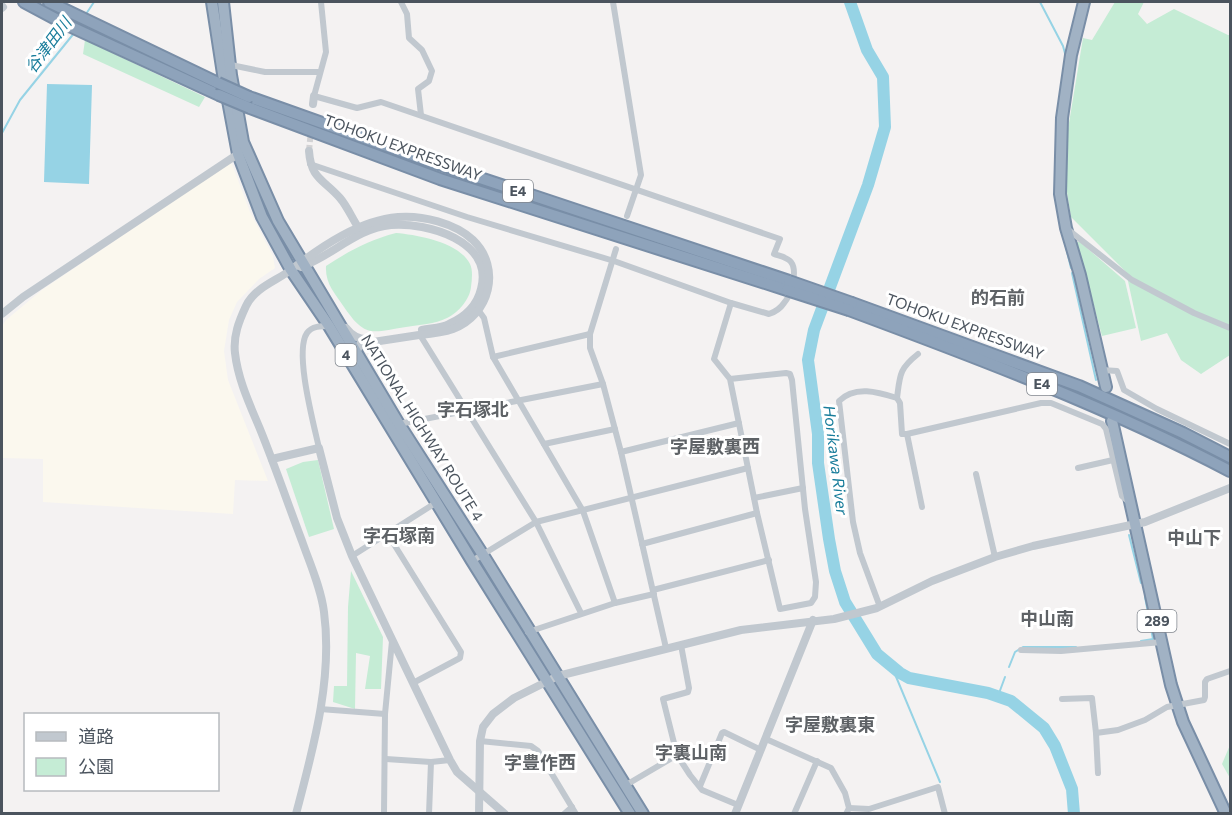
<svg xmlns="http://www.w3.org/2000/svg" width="1232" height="815" font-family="Commissioner,'Noto Sans JP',sans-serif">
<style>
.commercial{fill:#fbf8ee}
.green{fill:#c5ecd5}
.water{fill:#96d3e5}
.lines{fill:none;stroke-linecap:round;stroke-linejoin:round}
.stream{stroke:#96d3e5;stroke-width:2}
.river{stroke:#96d3e5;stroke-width:12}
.minor-tunnel{stroke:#d2d2d4;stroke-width:6;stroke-dasharray:6 3;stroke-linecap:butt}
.trunk-casing{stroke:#798ea7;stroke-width:14}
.motorway-casing{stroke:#798ea7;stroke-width:14}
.minor{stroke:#c1c8cf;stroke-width:6}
.tertiary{stroke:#c1c8cf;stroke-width:8}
.trunk{stroke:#a1b2c4;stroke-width:10}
.motorway{stroke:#8ea3bb;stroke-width:10}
.motorway-bridge-casing{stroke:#798ea7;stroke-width:14;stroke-linecap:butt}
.motorway-bridge{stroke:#8ea3bb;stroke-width:10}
.labels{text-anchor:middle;stroke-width:6;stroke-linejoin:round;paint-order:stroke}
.shield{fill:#fff;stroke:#81878e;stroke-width:1.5}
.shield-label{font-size:14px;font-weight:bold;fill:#4b545e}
.street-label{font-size:15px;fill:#4b545e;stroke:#fff}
.water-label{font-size:16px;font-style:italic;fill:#197d9b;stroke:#fff}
.quarter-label{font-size:18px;font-weight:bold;fill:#5e6266;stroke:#fff}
</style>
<rect width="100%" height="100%" fill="#f4f2f2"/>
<polygon class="commercial" points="230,163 232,164 250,212 273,256 275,268 259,279 237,302 229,320 224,351 228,380 268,481 235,480 233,514 43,502 43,459 2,458 2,326 6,320 42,290"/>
<g class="green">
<polygon points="1115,2 1144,2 1138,14 1147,24 1174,9 1228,35 1230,35 1230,355 1201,374 1181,360 1167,333 1141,341 1126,272 1071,217 1066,186 1068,129 1083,38 1092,40"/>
<polygon points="85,40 205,97 199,107 83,54"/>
<path d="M396,233C418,235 459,242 470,264C473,270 472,279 471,287C470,299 458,313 447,318C435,324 419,325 406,327C372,332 366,339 344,307C335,293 325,284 326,266C349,251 369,240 396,233Z"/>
<polygon points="1077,242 1080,242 1125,281 1136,328 1102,336"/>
<polygon points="318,460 334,529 309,537 286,469 303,462"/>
<polygon points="351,571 383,637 381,689 365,689 370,656 356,653 355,709 333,702 334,686 347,686 348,607"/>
<polygon points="1230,745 1230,778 1222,764"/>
</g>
<polygon class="water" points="47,84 92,85 89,184 44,182"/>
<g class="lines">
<g class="stream">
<polyline points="850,2 851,2"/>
<polyline points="1040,2 1063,46 1066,57"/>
<polyline points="86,14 94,2"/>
<polyline points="2,133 20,100 75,32"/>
<polyline points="1057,206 1060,224"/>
<polyline points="1063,235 1071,268"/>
<polyline points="1072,273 1096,380"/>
<polyline points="1129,535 1141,583"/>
<polyline points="1141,641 1153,639 1145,597"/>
<polyline points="892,667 940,782"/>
<polyline points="1009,667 1015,652 1023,647 1076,647"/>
<polyline points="998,696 1005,677"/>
</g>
<polyline class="river" points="850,2 867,50 883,77 885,127 868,185 814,330 808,360 818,434 818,463 829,539 835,571 845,602 877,654 900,673 909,678 988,693 1011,701 1044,728 1055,746 1072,789 1074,814"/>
<polyline class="minor-tunnel" points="309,151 311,130"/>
<g class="trunk-casing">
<g id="trunk">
<polyline points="212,2 223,74 238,154 262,217 291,270 329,326 472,561 630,814"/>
<polyline points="223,2 231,75 243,142 278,221 399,424 483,555 643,814"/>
<polyline points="1084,2 1071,55 1062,118 1060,194 1066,228 1080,275 1106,387"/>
<polyline points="1112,421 1171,685 1183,722 1226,814"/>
</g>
</g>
<g class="motorway-casing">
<g id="motorway">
<polyline points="24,2 67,25 219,95"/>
<polyline points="49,2 218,83"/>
<polyline points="249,97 432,162 789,281"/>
<polyline points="250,108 440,179 787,290"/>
<polyline points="852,303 1079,386 1183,433 1230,457"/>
<path d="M849,310C978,358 1108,407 1230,471"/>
</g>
</g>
<g class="minor">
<polyline points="401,2 407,14 409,38 422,50 432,71 429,81 418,89 421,115"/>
<polyline points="613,2 641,175 627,216"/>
<polyline points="231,65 265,72 320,72"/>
<path d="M310,164L467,217L614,261L731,303L769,314C775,312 780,309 784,303C791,295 798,271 791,262C787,257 779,256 774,254L780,239L381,102L357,108L314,96L326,52L321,2"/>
<polyline points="1066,228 1132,280 1194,313 1230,328"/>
<polyline points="616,249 590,334 590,348 603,384 621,452 666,648"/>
<polyline points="479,311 484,318 493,357 583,511 615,603"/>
<polyline points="420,335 536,522 581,613"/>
<path d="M918,354C899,369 900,375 897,398L900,403L902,434H907L922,507"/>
<polyline points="493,357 590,334"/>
<polyline points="1102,370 1117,371 1124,390 1157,409 1230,444"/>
<polyline points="730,379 786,373 790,374 792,380 805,509 816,582 815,597 811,603 780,609 757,513 730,379 714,359 731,303"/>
<polyline points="399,424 603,384"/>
<polyline points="907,434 1041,403 1051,403 1102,424 1106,429 1122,496 1129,502"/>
<polyline points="544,444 615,429"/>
<path d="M319,448C314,425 294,352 307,333C312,326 321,326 329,326"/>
<polyline points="621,452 739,423"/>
<polyline points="1078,468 1113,460"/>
<polyline points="976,474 995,557"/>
<polyline points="754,498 803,488"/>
<polyline points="387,533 461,652 460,658 413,683"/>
<polyline points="642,544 757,513"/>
<polyline points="352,556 437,502"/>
<polyline points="472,561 536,522 748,468"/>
<polyline points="653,590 769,560"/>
<path d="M880,607L860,553L853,522L839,401C855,385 878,392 897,398"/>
<polyline points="528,632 615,603 654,594"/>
<polyline points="681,645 689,688 688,692 663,699 677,755 690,775 702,790 738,805"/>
<polyline points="1021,650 1061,651 1162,642"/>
<polyline points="1062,699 1092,698 1096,733 1098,773"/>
<polyline points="320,709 385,714"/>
<polyline points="1096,733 1118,730 1145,720 1167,707 1204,700 1205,697 1205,682 1207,679 1230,671"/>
<polyline points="766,739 831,768 845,793 849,808 846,814"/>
<polyline points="480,741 531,746 538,751 576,814"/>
<polyline points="386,759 431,762 450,760"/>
<polyline points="626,785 677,755"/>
<polyline points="700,786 722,733 724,732 761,750"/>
<polyline points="849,808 869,809 938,787 945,814"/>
<polyline points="384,814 385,714 392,641"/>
<polyline points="429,814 431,762"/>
<polyline points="564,814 572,807"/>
<polyline points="794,814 817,761"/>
</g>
<g class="tertiary">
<polyline points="2,8 3,7"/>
<polyline points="313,104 314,96"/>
<path d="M309,151C311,179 323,179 340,198C347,206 352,218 358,227"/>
<path d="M301,267C332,256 357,228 391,225C427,222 494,241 481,289C477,306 465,317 449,324C441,328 431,328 422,330"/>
<polyline points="2,314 23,297 238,154"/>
<path d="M346,328C352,336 359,340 369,339"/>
<polyline points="272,459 319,448 337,518 352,556 450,760 457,772 505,814"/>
<path d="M296,814C313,749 333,679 324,612C321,588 310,564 302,541C288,504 275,466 260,429C250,405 238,380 235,353C233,336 239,321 246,306C255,287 277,281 292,269C322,246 360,220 398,217C422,215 455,223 473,240C502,268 490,315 453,329C442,333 430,334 419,335C399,338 379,341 360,344L357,351"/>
<polyline points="479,814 480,741 483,727 493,714 514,698 558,676 741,630 834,619 877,608 932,581 995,557 1033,546 1145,522 1230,488"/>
<polyline points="735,814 813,620"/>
</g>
<use href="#trunk" class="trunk"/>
<use href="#motorway" class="motorway"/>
<g class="motorway-bridge-casing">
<g id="motorway-bridge">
<polyline points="218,83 249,97"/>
<polyline points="219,95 250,108"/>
<polyline points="789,281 852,303"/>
<polyline points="787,290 849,310"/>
</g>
</g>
<use href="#motorway-bridge" class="motorway-bridge"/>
</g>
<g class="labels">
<g class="shield">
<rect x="503" y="180" width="30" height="22" rx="4.5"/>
<rect x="335.5" y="344" width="21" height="22" rx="4.5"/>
<rect x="1027" y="373" width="30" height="22" rx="4.5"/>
<rect x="1137.5" y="610" width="39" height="22" rx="4.5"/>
</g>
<g class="shield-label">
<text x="518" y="196">E4</text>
<text x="346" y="360">4</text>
<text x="1042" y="389">E4</text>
<text x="1157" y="626">289</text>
</g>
<g class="street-label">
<text transform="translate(403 148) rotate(20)" y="5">TOHOKU EXPRESSWAY</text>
<text transform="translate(965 327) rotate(20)" y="5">TOHOKU EXPRESSWAY</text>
<text transform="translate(422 428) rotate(58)" y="5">NATIONAL HIGHWAY ROUTE 4</text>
</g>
<g class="water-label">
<text transform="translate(48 45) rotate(-53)" y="6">谷津田川</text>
<text transform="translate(836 460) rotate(83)" y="6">Horikawa River</text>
</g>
<g class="quarter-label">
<text x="998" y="304">的石前</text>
<text x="473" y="416">字石塚北</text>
<text x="715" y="453">字屋敷裏西</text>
<text x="399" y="542">字石塚南</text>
<text x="1194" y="544">中山下</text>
<text x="1047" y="625">中山南</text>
<text x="830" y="731">字屋敷裏東</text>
<text x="691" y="759">字裏山南</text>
<text x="540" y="769">字豊作西</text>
</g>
</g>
<rect width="1232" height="815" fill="none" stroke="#4b545e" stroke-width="6"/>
<rect x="24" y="713" width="195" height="78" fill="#ffffff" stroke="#b7bbbf" stroke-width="1.5"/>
<rect x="36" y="732" width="30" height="9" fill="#c1c8cf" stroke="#b7bbbf" stroke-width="1.5"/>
<text x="78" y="743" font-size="18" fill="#4b545e">道路</text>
<rect x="36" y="758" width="30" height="18" fill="#c5ecd5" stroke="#b7bbbf" stroke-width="1.5"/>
<text x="78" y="773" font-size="18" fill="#4b545e">公園</text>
</svg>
